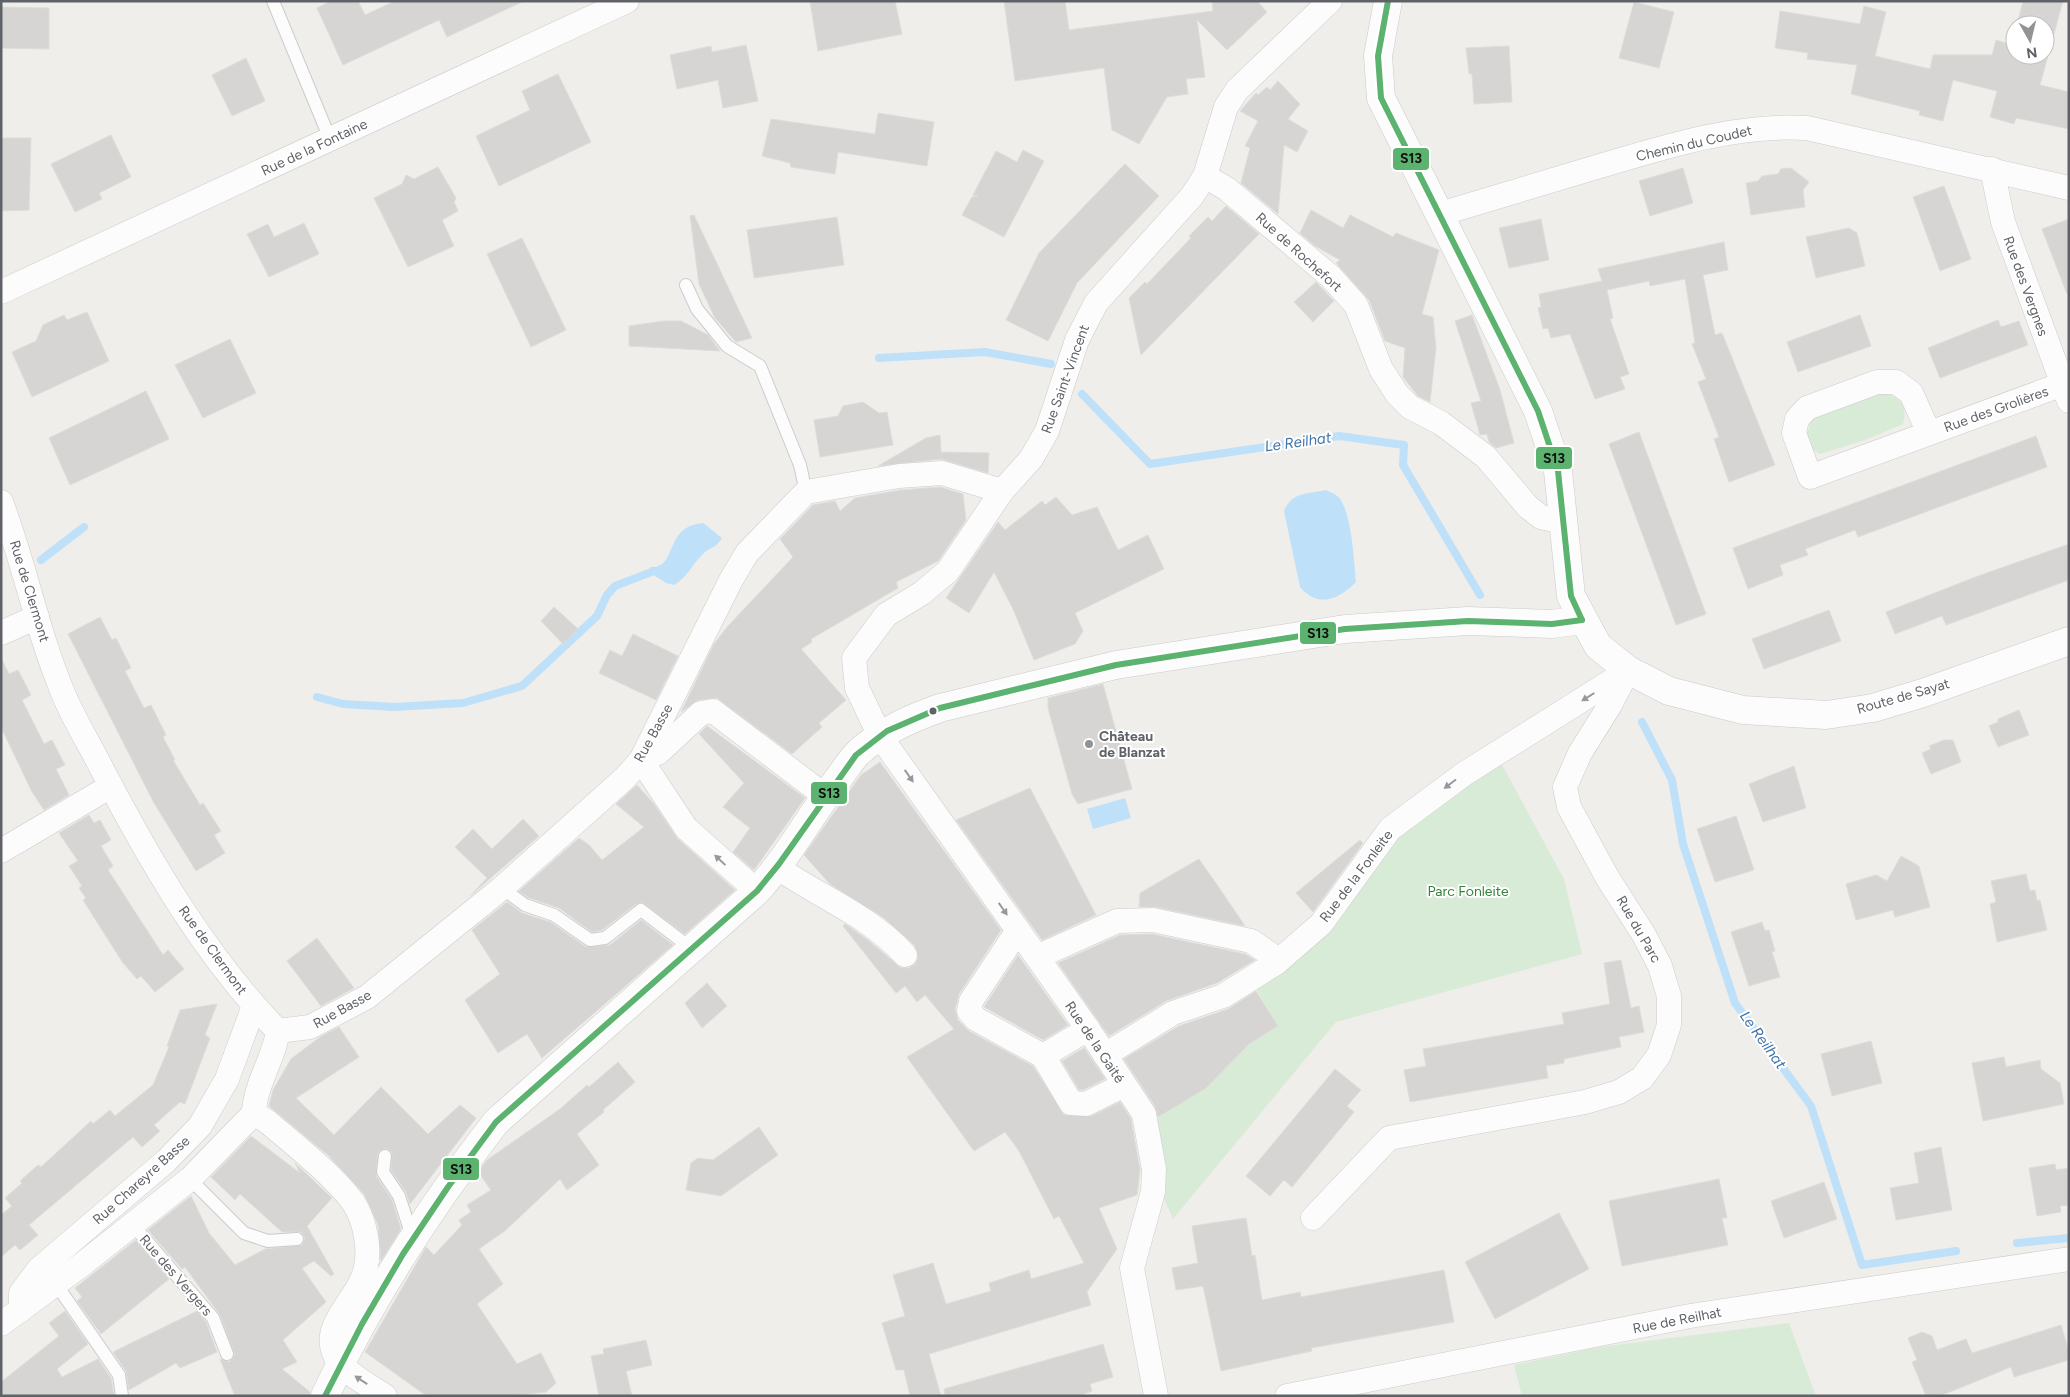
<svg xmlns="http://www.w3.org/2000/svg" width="2070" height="1397" font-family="Figtree,sans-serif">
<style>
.green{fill:#d8ebd6}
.water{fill:#bfe0f9}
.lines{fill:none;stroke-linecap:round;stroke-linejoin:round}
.stream{stroke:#bfe0f9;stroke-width:8}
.building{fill:#d6d5d3;stroke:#deddd9}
.lane-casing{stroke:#cbcccc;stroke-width:14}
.street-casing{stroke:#cbcccc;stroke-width:25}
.secondary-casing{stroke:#cacacb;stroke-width:29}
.lane{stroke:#fdfcfc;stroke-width:12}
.street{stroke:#fdfcfc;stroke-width:24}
.secondary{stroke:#fdfcfc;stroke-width:28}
.bus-1-casing{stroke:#fff;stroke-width:10}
.bus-1{stroke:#5cb370;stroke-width:6}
.oneway{fill:#96999c}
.bus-dot{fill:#5f6368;stroke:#fff;stroke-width:2}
.poi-dot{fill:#919496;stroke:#fff;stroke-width:2}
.labels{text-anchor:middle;stroke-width:4;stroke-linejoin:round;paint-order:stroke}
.street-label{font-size:14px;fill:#5f6368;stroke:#fff}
.poi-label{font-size:14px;font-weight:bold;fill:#5f6368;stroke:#fff;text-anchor:start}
.park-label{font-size:14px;fill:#348238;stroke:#fff}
.water-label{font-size:15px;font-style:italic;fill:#4174aa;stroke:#fff}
.line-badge{stroke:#fff;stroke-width:2}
.pale-badge-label{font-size:14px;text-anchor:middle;font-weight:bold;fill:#111}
</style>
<rect width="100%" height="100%" fill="#efeeea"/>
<g class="green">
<path d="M1881,393C1899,395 1908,405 1903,424L1865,440L1820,454L1813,450L1806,437L1812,418Z"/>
<polygon points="1500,761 1564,879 1582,954 1336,1022 1173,1219 1163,1196 1152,1123 1249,1044 1278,1026 1255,987 1394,834"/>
<polygon points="1789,1323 1816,1396 1522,1396 1514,1365 1600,1347"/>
</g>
<g class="water">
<path d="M1326,490C1329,492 1334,493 1336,495C1352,506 1354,563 1356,582C1339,599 1319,609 1300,587L1284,511C1292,492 1307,494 1326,490Z"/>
<path d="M703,523L722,538C715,549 712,546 704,553C692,564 688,577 674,585L666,583L652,574L650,567C678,570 663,526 703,523Z"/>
<polygon points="1125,798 1131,818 1093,829 1087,809"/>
</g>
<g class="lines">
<g class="stream">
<polyline points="879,358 985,352 1051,364"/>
<polyline points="1082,394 1150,464 1339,436 1404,445 1403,465 1480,595"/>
<polyline points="41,560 84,527"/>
<polyline points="317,697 343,704 394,707 463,703 522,686 597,616 607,595 615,586 654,571"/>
<polyline points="1642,722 1672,780 1683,844 1735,1003 1811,1106 1862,1265 1956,1251"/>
<polyline points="2017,1243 2069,1238"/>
</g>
</g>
<g class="building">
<polygon points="331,1 358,1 365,15 395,1 524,1 447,37 439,20 343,65 317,8"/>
<polygon points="810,1 895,1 902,34 818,51"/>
<polygon points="1004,1 1065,1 1069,30 1213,11 1212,1 1257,1 1267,12 1227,50 1197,20 1205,77 1186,79 1188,94 1167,97 1139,144 1112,130 1104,68 1015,81"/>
<polygon points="2023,1 2063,1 2040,85 2069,92 2069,129 2016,118 2014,124 1990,117 1997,91 1953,80 1943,121 1919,115 1920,111 1851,94 1857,65 1807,59 1808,53 1775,48 1780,11 1860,24 1864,6 1886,12 1875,56 1930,69 1933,55 1992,55 1996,40 2012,45 2015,34 2015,55 2045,55 2045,25 2017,25"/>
<polygon points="1634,2 1674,12 1659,68 1619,58"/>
<polygon points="1,7 49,8 49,49 1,48"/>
<polygon points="746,45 758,101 723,108 718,80 677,89 670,55 711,46 712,52"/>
<polygon points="1509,46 1512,102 1474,104 1472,74 1469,74 1466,48"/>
<polygon points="246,58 265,101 232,116 212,75"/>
<polygon points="558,74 591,142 499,186 476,136 530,110 522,91"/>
<polygon points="1278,81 1300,104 1288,119 1308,131 1297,152 1284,145 1278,214 1241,183 1250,148 1245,146 1258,121 1240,111 1256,93 1258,95 1267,87 1270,90"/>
<polygon points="878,113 934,122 927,166 838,152 835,174 791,167 790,163 762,156 771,119 875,134"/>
<polygon points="111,135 131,177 99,193 102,199 75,212 51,164"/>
<polygon points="1,138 31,138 29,210 1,211"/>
<polygon points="1023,150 1044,161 1004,237 962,215 972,197 978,196 973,195 996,151 1017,162"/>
<polygon points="1125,164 1159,196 1077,283 1048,341 1006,320 1039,253"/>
<polygon points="438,167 456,198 454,202 458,211 442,220 454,246 408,267 374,198 402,184 406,175 414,179"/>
<polygon points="1683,168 1693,203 1650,216 1639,181"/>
<polygon points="1791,168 1809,182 1803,190 1805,207 1751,215 1746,183 1758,181 1762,176 1778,174 1781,169"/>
<polygon points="1944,186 1971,259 1940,271 1913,197"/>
<polygon points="1226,206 1259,234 1141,355 1129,298 1145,282 1147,284 1191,238 1189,236 1208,217 1212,221"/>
<polygon points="1311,210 1343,228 1350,215 1393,237 1396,233 1439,250 1422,314 1433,317 1436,348 1430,402 1418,396 1403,377 1405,348 1385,341 1369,300 1336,263 1340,260 1315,246 1300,233"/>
<polygon points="694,215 752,338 736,342 715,318 699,284 690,216"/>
<polygon points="837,217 844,265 754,278 747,230"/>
<polygon points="1541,219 1549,260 1509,268 1499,228"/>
<polygon points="2069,219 2069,294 2067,294 2042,229"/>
<polygon points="304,223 319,254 269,277 247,234 268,224 274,237"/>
<polygon points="1849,228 1857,233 1865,266 1816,278 1806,237"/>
<polygon points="522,238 566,330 531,347 487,254"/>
<polygon points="1724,242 1728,270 1703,275 1715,335 1722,333 1775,465 1729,482 1714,439 1719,437 1698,382 1706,379 1692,344 1695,343 1685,279 1650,286 1649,281 1607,290 1613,318 1610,319 1629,374 1620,377 1625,389 1595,399 1570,334 1551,338 1548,328 1543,329 1538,308 1541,307 1539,294 1602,281 1598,269"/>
<polygon points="1316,282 1334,301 1313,322 1294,302"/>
<polygon points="87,312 109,361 32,397 12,352 36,341 43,325 64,315 67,320"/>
<polygon points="1472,315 1500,390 1514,443 1496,448 1489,442 1487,434 1480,435 1471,403 1481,401 1455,321"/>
<polygon points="1860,315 1871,346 1798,372 1787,342"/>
<polygon points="1998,320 2001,327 2019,321 2028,345 1940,378 1928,348"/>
<polygon points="663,321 681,321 708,335 720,351 629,346 629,326"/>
<polygon points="230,339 256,393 203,418 175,365"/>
<polygon points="146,391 169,439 70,485 49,438"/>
<polygon points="863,402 879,413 887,412 893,445 820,457 814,420 838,416 843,406"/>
<polygon points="1639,432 1706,614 1676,625 1609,444"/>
<polygon points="940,435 941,452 989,453 988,473 941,459 878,466 926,438"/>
<polygon points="2036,436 2047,467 1858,537 1855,530 1805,549 1808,555 1780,565 1783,575 1748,589 1733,548"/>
<polygon points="940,487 963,494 966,520 938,561 896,582 898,588 811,639 812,642 801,649 846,700 819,723 822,727 792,754 717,698 698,700 681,712 714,644 728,626 793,557 780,539 813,505 835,501 840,511 855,498 901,490"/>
<polygon points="1056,497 1072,515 1097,507 1118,550 1148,535 1164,569 1075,613 1083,631 1075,644 1034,660 1013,609 994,572 969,613 946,598 998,522 1005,530 1042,501 1045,505"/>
<polygon points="2069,544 2069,580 1946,625 1942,616 1895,634 1886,612 1978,576"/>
<polygon points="554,607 578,629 563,644 541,621"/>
<polygon points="1829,610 1841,641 1764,669 1752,639"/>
<polygon points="100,617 112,640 116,638 131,668 125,671 144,708 151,705 166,735 163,737 175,760 173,760 200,805 203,803 221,831 214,835 225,853 196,871 154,803 68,634"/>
<polygon points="633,634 678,656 656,700 599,673 610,650 622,656"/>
<polygon points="1,658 9,674 18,670 31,695 22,700 44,744 52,740 65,765 56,769 69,795 44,810 32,792 1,727"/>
<polygon points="1103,684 1132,789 1078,804 1072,794 1048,708 1048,698"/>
<polygon points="2019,710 2029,735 1998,747 1989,726 1998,722 1998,719"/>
<polygon points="707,726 805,798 754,870 733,852 750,828 723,807 744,783 699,734"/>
<polygon points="1944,740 1953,740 1961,762 1931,774 1922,753 1931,749 1929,746"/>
<polygon points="880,762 1001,930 959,994 955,1009 958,1020 969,1031 1033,1066 1064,1115 1092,1116 1120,1102 1131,1119 1140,1170 1137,1195 1099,1208 1117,1249 1087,1292 1091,1305 929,1354 941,1396 910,1396 904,1370 896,1370 882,1323 905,1316 893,1275 933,1263 946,1304 991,1291 989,1283 1029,1270 1031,1279 1084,1263 1059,1216 1054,1219 1019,1151 1005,1132 974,1151 907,1057 954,1029 925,995 917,1002 905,986 896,993 843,926 845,924 868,940 901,968 909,968 915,964 918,958 915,946 884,918 830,884 804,855 861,775"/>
<polygon points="1794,766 1806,808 1763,822 1749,784"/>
<polygon points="637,785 653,803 677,838 735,890 685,934 642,902 636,904 602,930 592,932 559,908 529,898 519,891 579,838 589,845 602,860 644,827 616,804"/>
<polygon points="1030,788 1096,915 1042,940 956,820"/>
<polygon points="89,815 94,823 100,820 111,840 101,846 113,866 108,870 163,955 168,950 184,969 155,992 141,976 137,979 123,963 83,900 86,898 79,888 82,886 69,866 78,861 59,833"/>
<polygon points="1736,816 1754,870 1715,882 1697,829"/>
<polygon points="523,819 539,836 470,896 487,878 455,847 473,829 492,849"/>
<polygon points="1360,840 1363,843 1313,912 1296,893"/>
<polygon points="1901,856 1919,866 1930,907 1895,917 1893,910 1856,920 1846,884 1876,875 1887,881"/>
<polygon points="1199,859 1220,889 1245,926 1156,907 1139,907 1140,893"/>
<polygon points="2026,874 2030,891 2035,890 2037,901 2040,900 2047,930 1997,942 1990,904 1996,902 1991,881"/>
<polygon points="507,902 522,913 550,922 586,947 610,945 641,920 673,945 542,1058 527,1034 498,1053 465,1000 500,974 472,930"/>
<polygon points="1762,922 1765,931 1769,930 1775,951 1772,952 1780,977 1749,986 1731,932"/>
<polygon points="1152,934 1245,954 1255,960 1217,983 1166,1001 1109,1036 1058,963 1120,935"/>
<polygon points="317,938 354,988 321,1006 287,961"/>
<polygon points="1018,955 1068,1025 1043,1040 984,1007"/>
<polygon points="1621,960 1631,1008 1639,1006 1644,1032 1619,1037 1621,1047 1564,1059 1564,1063 1546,1066 1548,1078 1410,1102 1404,1070 1426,1066 1423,1049 1564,1024 1562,1013 1610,1004 1604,963"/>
<polygon points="707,983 727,1006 702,1028 685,1003"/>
<polygon points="1256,991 1278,1026 1249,1044 1206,1088 1158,1117 1155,1106 1124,1059 1179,1026 1228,1009"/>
<polygon points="217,1004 205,1035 210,1038 185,1104 180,1102 154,1125 160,1131 142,1147 133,1137 29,1225 38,1235 20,1250 15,1245 1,1257 1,1215 12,1206 5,1198 22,1183 20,1181 38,1165 41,1167 91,1121 93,1124 110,1110 115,1116 153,1085 169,1047 167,1046 180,1010"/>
<polygon points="339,1027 359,1057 296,1098 334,1135 381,1087 428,1134 460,1105 476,1118 410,1204 406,1192 391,1170 392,1152 386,1148 378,1152 376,1176 392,1200 401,1229 381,1261 378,1225 364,1194 328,1155 269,1106 273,1090 291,1059 320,1037"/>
<polygon points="1871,1041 1882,1083 1832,1096 1821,1054"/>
<polygon points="1084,1048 1105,1079 1083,1090 1079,1090 1062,1061"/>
<polygon points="2004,1057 2006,1067 2040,1060 2041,1069 2060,1083 2064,1104 1983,1121 1972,1063"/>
<polygon points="618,1062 635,1082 603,1110 604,1112 577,1134 599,1165 567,1190 560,1179 506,1230 479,1249 503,1284 477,1304 517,1364 541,1353 556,1383 546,1392 512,1396 434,1396 424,1394 365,1352 426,1247 434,1255 462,1225 459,1220 471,1212 467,1205 491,1190 478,1172 487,1160 560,1109 587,1085 589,1087"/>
<polygon points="1335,1069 1361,1090 1347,1106 1354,1112 1292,1187 1284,1180 1270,1196 1246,1176"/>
<polygon points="759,1127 778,1155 721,1196 686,1190 691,1163 698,1158 713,1160"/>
<polygon points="251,1136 300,1173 295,1163 332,1198 307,1226 334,1274 331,1276 314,1261 302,1268 326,1302 283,1340 297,1362 282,1369 310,1392 310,1396 235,1396 220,1359 229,1362 235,1355 220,1315 185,1267 182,1269 148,1230 191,1196 209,1233 235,1265 265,1249 302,1245 305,1238 301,1232 282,1232 240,1194 235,1200 211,1177"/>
<polygon points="1941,1147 1952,1210 1896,1220 1890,1188 1919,1183 1914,1153"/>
<polygon points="2055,1164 2056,1170 2069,1168 2069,1205 2060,1206 2061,1212 2037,1216 2029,1168"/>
<polygon points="1719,1179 1727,1218 1722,1218 1728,1245 1622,1266 1609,1201"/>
<polygon points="1824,1182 1837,1219 1784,1238 1771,1201"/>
<polygon points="1559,1213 1589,1269 1495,1319 1465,1262"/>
<polygon points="1246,1218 1252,1256 1255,1255 1262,1300 1300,1292 1301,1297 1444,1270 1454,1322 1311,1348 1312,1351 1221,1371 1203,1286 1176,1290 1172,1268 1198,1263 1192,1226"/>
<polygon points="136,1240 169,1279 101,1334 77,1301 82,1297 75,1288"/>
<polygon points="65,1311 88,1344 57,1369 62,1377 98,1359 111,1378 114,1396 1,1396 1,1382 59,1336 49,1323"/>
<polygon points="197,1311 206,1322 217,1352 180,1368 176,1363 129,1390 126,1371 113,1352"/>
<polygon points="2061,1325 2069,1352 2069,1360 2014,1377 2011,1367 1940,1396 1926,1396 1912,1362 1917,1360 1908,1338 1922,1332 1932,1336 1937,1350 1966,1339 1972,1353"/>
<polygon points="646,1340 652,1365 626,1371 632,1396 599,1396 591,1356 604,1354 603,1349"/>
<polygon points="1103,1344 1113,1377 1090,1384 1092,1391 1079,1396 945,1396 944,1389"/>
</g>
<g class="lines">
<g class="lane-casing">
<g id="lane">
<polyline points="273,1 330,139"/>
<polyline points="686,285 697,309 727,346 760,366 800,465 806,492"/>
<polyline points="502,888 525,905 554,915 590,940 605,938 641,910 692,949"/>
<polyline points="385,1156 383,1172 399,1196 412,1236"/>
<polyline points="190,1179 244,1233 268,1241 297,1239"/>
<polyline points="133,1225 213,1318 227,1354"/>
<polyline points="56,1284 119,1375 122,1396"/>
</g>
</g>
<g class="street-casing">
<g id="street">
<polyline points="1992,169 2003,222 2069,401"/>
<polyline points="1205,176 1227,189 1331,277 1356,305 1381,369 1397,394 1410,407 1441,423 1486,457 1528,507 1541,517 1564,522"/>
<path d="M1440,214C1493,198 1546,182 1600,166C1667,146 1736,124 1807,128L2069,188"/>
<polyline points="1,292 627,1"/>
<polyline points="1929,433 1911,393 1896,382 1877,382 1807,408 1797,419 1794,433 1810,477 2063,384"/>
<path d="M1,502C25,565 37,631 63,693C74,720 90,745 103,771C151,863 205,956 278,1031C274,1059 255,1084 254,1113L268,1122C292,1143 348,1186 359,1213C367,1231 371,1257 363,1277C353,1305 316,1329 339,1362C350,1376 370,1386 385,1396"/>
<polyline points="1,633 37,617"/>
<polyline points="1,851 111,786"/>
<path d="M778,868C820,897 870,916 905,955"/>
<polyline points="757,891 686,828 641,760 658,753 701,713 713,711 825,796"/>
<polyline points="1018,930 971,1001 969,1011 976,1019 1043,1056 1071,1103 1086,1104 1124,1085"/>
<polyline points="1037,957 1117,921 1153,920 1251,941 1270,954 1276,963"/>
<polyline points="278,1031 310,1027 367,997 502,888 625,778 641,760 731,580 747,553 806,492 899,476 942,473 1002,491"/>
<polyline points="1105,1055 1173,1013 1223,996 1276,963 1321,924 1390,829 1464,774 1626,672"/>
<polyline points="1043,1056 1088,1029"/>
<polyline points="1313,1218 1389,1138 1585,1102 1619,1092 1642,1078 1659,1055 1669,1025 1669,996 1660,966 1644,935 1607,877 1569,807 1565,787 1580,753 1610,705 1628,670"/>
<polyline points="21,1310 21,1293 39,1269 166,1161 200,1126 227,1079 254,1006"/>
<polyline points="1,1324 84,1263 190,1179 254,1113"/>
<polyline points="1156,1396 1132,1268 1153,1192 1154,1169 1144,1114 1088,1029 880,736 857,688 854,658 886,615 922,593 948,571 1002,491 1031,459 1047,431 1077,340 1096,303 1192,196 1205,176 1226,107 1237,90 1330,1"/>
<polyline points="1287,1396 1690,1316 2069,1259"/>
</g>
</g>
<g class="secondary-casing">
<g id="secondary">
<polyline points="1388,1 1378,56 1381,98 1538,411 1558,471 1571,596 1598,646 1628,670 1669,691 1743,710 1826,715 1873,708 1923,693 2069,641"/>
<path d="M325,1396C370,1299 431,1206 496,1122L757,891C788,857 810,816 838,779C845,770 851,759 859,752C881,731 912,718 940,708L1116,665L1345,629L1468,621L1552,624L1582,620"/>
</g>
</g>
<use href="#lane" class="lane"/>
<use href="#street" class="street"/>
<use href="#secondary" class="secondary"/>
<g class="bus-1-casing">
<g id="bus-1">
<polyline points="1388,1 1378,56 1381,98 1538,411 1558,471 1571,596 1582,620"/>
<polyline points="325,1396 362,1324 403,1254 448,1187 496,1122 757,891 779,864 856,755 887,731 940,708 1116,665 1345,629 1468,621 1552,624 1582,620"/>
</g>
</g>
<use href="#bus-1" class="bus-1"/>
</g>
<defs><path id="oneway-solid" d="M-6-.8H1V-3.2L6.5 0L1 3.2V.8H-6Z" transform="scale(1.25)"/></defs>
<g class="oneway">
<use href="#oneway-solid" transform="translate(1588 697) rotate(148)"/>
<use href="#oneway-solid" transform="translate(909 776) rotate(55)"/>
<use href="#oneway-solid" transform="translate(1450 784) rotate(143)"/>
<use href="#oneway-solid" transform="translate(720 860) rotate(-137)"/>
<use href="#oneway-solid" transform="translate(1003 909) rotate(55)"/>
<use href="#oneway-solid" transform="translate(361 1380) rotate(-147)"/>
</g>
<circle class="bus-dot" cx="933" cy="711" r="4.5"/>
<circle class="poi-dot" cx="1089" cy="744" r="5"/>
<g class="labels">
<g class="street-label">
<text transform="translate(1694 143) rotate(-13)" y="5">Chemin du Coudet</text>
<text transform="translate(314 147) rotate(-25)" y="5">Rue de la Fontaine</text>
<text transform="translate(1299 252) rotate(42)" y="5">Rue de Rochefort</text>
<text transform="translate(2026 286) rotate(70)" y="5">Rue des Vergnes</text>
<text transform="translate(1065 379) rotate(-70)" y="5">Rue Saint-Vincent</text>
<text transform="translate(1996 409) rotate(-20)" y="5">Rue des Grolières</text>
<text transform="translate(30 591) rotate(73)" y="5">Rue de Clermont</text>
<text transform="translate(1903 696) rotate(-16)" y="5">Route de Sayat</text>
<text transform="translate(653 733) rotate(-61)" y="5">Rue Basse</text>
<text transform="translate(1356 876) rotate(-53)" y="5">Rue de la Fonleite</text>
<text transform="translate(1639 929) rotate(60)" y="5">Rue du Parc</text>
<text transform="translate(213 950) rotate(54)" y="5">Rue de Clermont</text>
<text transform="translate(342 1009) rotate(-29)" y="5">Rue Basse</text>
<text transform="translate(1095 1042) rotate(56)" y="5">Rue de la Gaité</text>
<text transform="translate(141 1180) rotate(-42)" y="5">Rue Chareyre Basse</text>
<text transform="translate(176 1275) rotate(49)" y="5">Rue des Vergers</text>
<text transform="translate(1677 1320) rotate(-11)" y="5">Rue de Reilhat</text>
</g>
<g class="poi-label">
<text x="1099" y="741">Château<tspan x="1099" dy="16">de Blanzat</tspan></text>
</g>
<g class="park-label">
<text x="1468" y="896">Parc Fonleite</text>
</g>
<g class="water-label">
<text transform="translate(1298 442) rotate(-8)" y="5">Le Reilhat</text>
<text transform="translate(1763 1040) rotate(54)" y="5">Le Reilhat</text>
</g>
</g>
<g class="line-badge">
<rect x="1392" y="147" width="38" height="24" rx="5" fill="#5cb370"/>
<rect x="1535" y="446" width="38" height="24" rx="5" fill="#5cb370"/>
<rect x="1299" y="621" width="38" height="24" rx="5" fill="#5cb370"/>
<rect x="810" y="781" width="38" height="24" rx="5" fill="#5cb370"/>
<rect x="442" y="1157" width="38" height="24" rx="5" fill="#5cb370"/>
</g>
<g class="pale-badge-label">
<text x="1411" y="163">S13</text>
<text x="1554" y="463">S13</text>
<text x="1318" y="638">S13</text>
<text x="829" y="798">S13</text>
<text x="461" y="1174">S13</text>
</g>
<rect width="2070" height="1397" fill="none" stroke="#5f6368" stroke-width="5"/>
<g transform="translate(2030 40) rotate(172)"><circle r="24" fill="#ffffff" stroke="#bfc1c3"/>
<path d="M0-4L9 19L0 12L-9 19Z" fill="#919496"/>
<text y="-8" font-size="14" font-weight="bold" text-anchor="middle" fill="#5f6368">N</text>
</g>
</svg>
